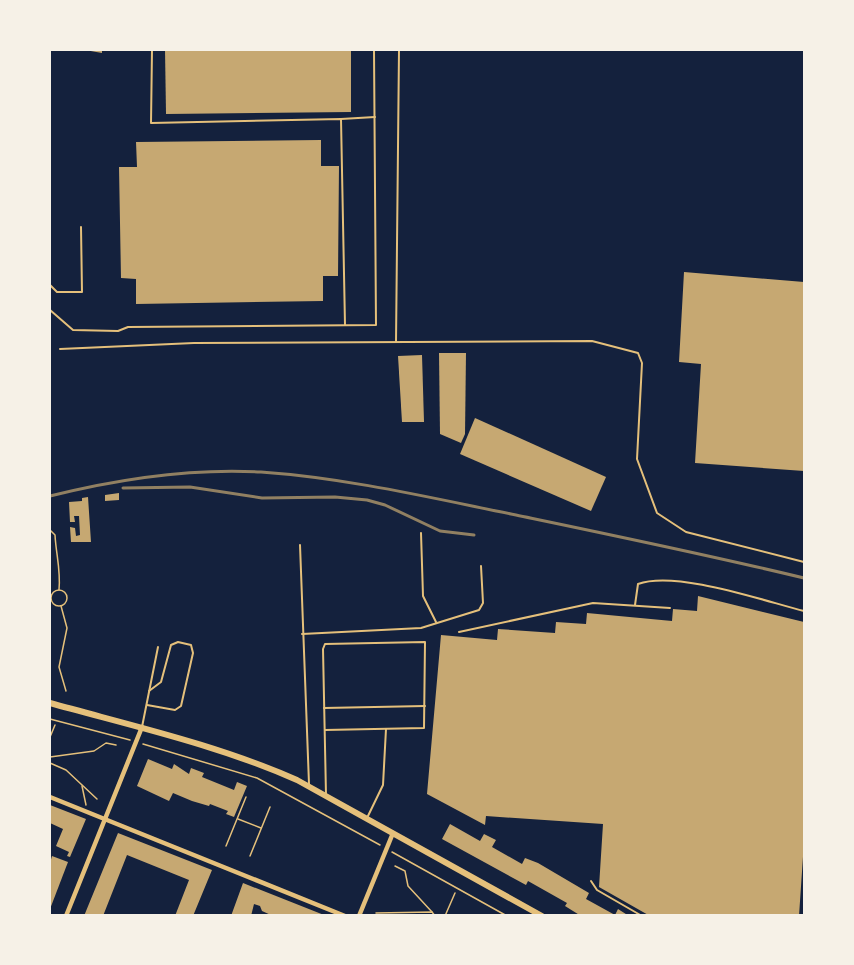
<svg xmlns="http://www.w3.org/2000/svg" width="854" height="965" font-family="Barlow,sans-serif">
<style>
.building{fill:#c6a872}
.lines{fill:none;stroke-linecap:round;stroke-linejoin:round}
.path{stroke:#e5c07b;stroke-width:1.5}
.service{stroke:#e5c07b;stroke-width:2}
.minor{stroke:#e5c07b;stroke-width:4.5}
.tertiary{stroke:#e5c07b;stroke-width:6}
.rail{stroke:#918062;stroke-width:3}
</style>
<rect width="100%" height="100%" fill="#14213d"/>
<g class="building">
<polygon points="85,50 102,50 102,53"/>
<polygon points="165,50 351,50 351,112 166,114"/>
<polygon points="321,140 321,166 339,166 338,276 323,276 323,301 136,304 136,279 121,278 119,167 137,167 136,142"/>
<polygon points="684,272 804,282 804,471 695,463 701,364 679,362"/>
<polygon points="439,353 466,353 465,434 461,443 440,434"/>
<polygon points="422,355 424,422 402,422 398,356"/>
<polygon points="475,418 606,477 591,511 460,454"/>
<polygon points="119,493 119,500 105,501 105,495"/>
<polygon points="88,497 91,542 71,542 70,527 75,528 76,536 80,535 79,516 74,516 75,522 70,522 69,502 82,501 82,498"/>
<polygon points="698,596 804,622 804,842 799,916 650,916 599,887 603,824 486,816 485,825 427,794 441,635 497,640 498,629 555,633 556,622 586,624 587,613 672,621 673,609 697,611"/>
<polygon points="148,759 172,769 174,764 189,774 191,768 204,773 202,777 234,790 237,782 247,786 234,817 226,814 228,811 210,804 209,806 192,801 173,793 169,801 137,786"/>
<polygon points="50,805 86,819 70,857 67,856 69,852 56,846 63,829 50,823"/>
<polygon points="450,824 480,841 484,834 496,840 492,847 522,864 525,858 538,863 589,893 586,899 615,915 618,909 629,916 581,916 565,906 567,903 528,881 526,885 442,839"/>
<polygon points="118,833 212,870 193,916 175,916 189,880 127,855 103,916 84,916"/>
<polygon points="52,856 68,862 50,909 50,863"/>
<polygon points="243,883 324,915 324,916 273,916 262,911 260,906 254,904 251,916 231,916"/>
</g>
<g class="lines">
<g class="path">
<path d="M50,530L55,535C56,554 61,571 59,590"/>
<circle cx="59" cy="598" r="8"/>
<polyline points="61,606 67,628 59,667 66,691"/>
<polyline points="50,719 130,740"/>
<polyline points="50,737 55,725"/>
<polyline points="143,744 257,778 380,845"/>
<polyline points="50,757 94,751 106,743 116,745"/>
<polyline points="50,763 66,770 97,799"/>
<polyline points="82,786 86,805"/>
<polyline points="238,819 261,828"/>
<polyline points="226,846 246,797"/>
<polyline points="392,852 507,916"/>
<polyline points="250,856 270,807"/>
<polyline points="395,866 405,871 408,886 432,912"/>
<polyline points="376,913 432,912 435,916"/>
<polyline points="445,916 455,893"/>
</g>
<g class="service">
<polyline points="152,50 151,123 341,119 345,325"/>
<polyline points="341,119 375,117"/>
<polyline points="50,285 57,292 82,292 81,227"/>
<polyline points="50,310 73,330 118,331 128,327 376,325 374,50"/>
<polyline points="396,342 399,50"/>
<polyline points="60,349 194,343 592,341 638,353 642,363 637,459 657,513 686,532 804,562"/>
<polyline points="421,533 423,596 436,622"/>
<polyline points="300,545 309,784"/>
<path d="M635,605L638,584C676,570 764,601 804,611"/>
<polyline points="459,632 593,603 670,608"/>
<polyline points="302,634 421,628 479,610 483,603 481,566"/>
<polyline points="147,705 175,710 181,706 193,653 191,645 178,642 171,645 161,682 149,691"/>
<polyline points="324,708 425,706"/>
<polyline points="142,727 158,647"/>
<polyline points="325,730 424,728 425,642 325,644 323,649 326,795"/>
<polyline points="367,818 383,785 386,729"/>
<polyline points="591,881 597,890 642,916"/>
</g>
<g class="minor">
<polyline points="50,797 345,916"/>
<polyline points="66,916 142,727"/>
<polyline points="359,916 393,833"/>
</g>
<path class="tertiary" d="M50,703C133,726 218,745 297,780L542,916"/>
<g class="rail">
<polyline points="123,488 190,487 262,498 335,497 367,500 385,505 440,531 474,535"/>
<path d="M50,496C118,479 190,468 261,472C347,478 432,498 516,515C612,535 709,555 804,578"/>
</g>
</g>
<rect width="854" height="965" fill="none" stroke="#f6f1e7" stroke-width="102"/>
</svg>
